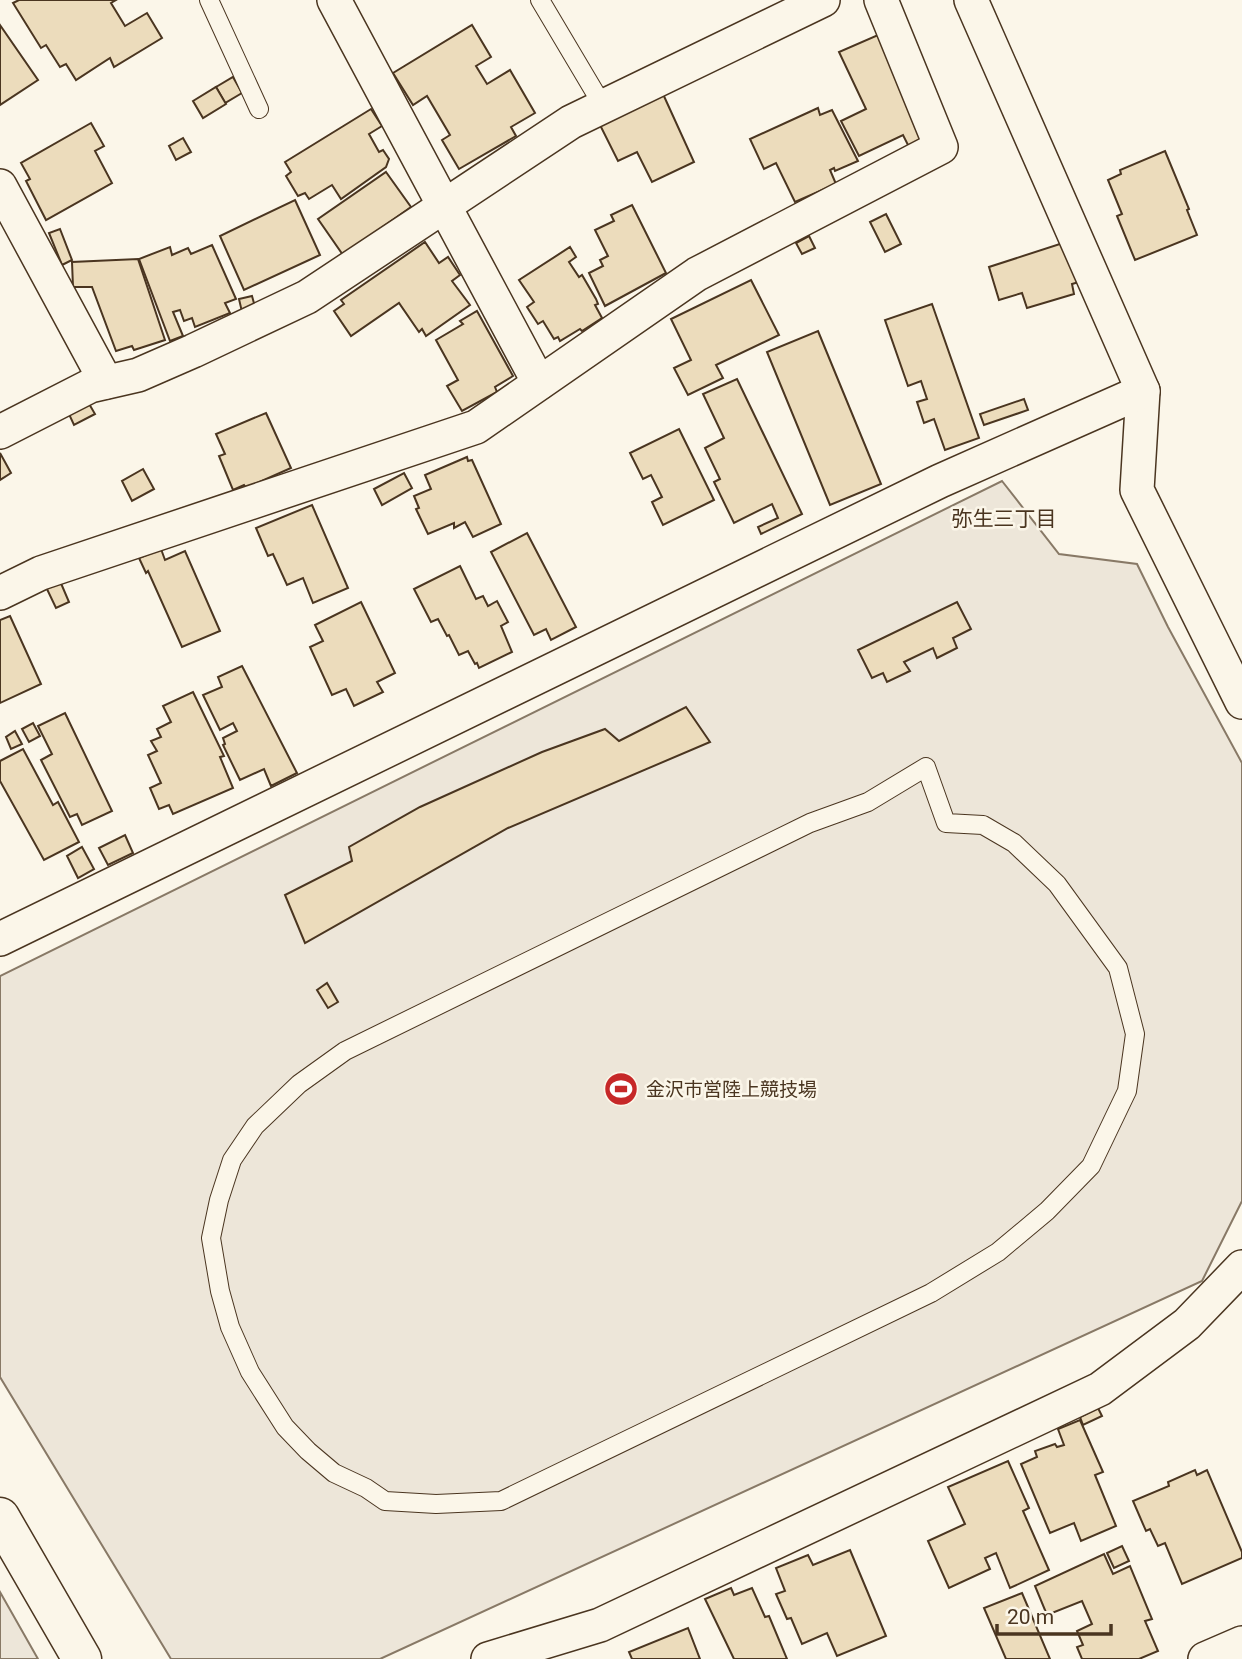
<svg xmlns="http://www.w3.org/2000/svg" width="1242" height="1659" font-family="Roboto,'Noto Sans JP',sans-serif">
<style>
.green{fill:#ede6d9;stroke:#887966;stroke-width:2}
.building{fill:#ecdcbc;stroke:#4a3520;stroke-width:2}
.lines{fill:none;stroke-linecap:round;stroke-linejoin:round}
.lane-casing{stroke:#4a3520;stroke-width:20}
.street-casing{stroke:#4a3520;stroke-width:36}
.secondary-casing{stroke:#4a3520;stroke-width:41}
.lane{stroke:#fbf6e9;stroke-width:18}
.street{stroke:#fbf6e9;stroke-width:33}
.secondary{stroke:#fbf6e9;stroke-width:38}
.labels{text-anchor:middle;stroke-width:5;stroke-linejoin:round;paint-order:stroke}
.poi-label{font-size:19px;fill:#4a3520;stroke:#fbf6e9;text-anchor:start}
.neighbourhood-label{font-size:21px;fill:#4a3520;stroke:#fbf6e9}
</style>
<rect width="100%" height="100%" fill="#fbf6e9"/>
<g class="green">
<polygon points="1002,481 1059,554 1137,564 1168,627 1242,763 1242,1201 1202,1281 380,1659 171,1659 0,1377 0,976"/>
<polygon points="0,1592 38,1659 0,1659"/>
</g>
<g class="building">
<polygon points="19,0 116,0 111,3 125,26 147,13 162,38 114,67 110,58 76,80 66,64 60,67 46,45 41,48 13,3"/>
<polygon points="0,25 38,80 0,105"/>
<polygon points="472,25 491,57 476,66 487,84 510,70 535,113 511,127 516,136 459,169 442,140 450,135 427,96 413,105 393,73"/>
<polygon points="878,35 926,139 909,147 903,135 859,156 841,121 866,109 839,52"/>
<polygon points="233,77 242,93 225,103 216,87"/>
<polygon points="216,87 226,104 203,118 193,101"/>
<polygon points="663,94 694,162 652,182 637,152 618,161 600,125"/>
<polygon points="818,108 820,115 832,110 858,161 835,171 834,168 830,170 836,184 795,202 776,163 764,169 750,139"/>
<polygon points="371,109 382,126 369,134 379,152 383,150 389,159 386,167 341,199 332,185 309,199 305,193 298,196 286,176 291,172 285,162"/>
<polygon points="91,123 104,146 95,151 112,183 46,220 26,181 30,179 21,163"/>
<polygon points="183,138 191,152 176,160 169,146"/>
<polygon points="1165,151 1189,209 1187,210 1197,235 1135,260 1117,216 1122,214 1108,180 1121,174 1120,170"/>
<polygon points="386,172 411,207 343,255 318,219"/>
<polygon points="295,200 320,255 244,290 220,236"/>
<polygon points="632,205 666,273 605,306 589,273 603,266 600,260 608,256 595,230 614,221 611,215"/>
<polygon points="886,214 901,244 885,252 870,222"/>
<polygon points="60,229 72,260 62,265 49,233"/>
<polygon points="809,236 815,248 802,254 796,243"/>
<polygon points="425,242 439,263 448,257 460,275 452,281 470,305 426,336 422,329 419,332 399,303 351,336 334,311 344,304 341,300"/>
<polygon points="1066,242 1079,282 1072,284 1074,294 1027,308 1022,293 999,300 989,267"/>
<polygon points="212,245 236,299 225,303 230,313 195,327 192,318 184,321 180,310 173,312 183,336 170,341 139,259 170,247 172,255 188,248 191,254"/>
<polygon points="570,247 576,257 569,262 579,277 582,275 596,299 598,304 595,305 602,318 582,331 580,329 560,341 558,337 554,339 543,321 538,324 527,307 534,302 519,280"/>
<polygon points="138,259 165,340 134,350 132,346 116,351 92,287 73,287 72,262"/>
<polygon points="751,280 779,335 716,365 723,378 688,395 674,368 691,360 671,319"/>
<polygon points="252,296 255,307 242,312 239,299"/>
<polygon points="932,304 979,438 945,450 934,419 924,423 917,402 927,399 921,381 908,386 885,320"/>
<polygon points="477,311 513,376 495,387 497,392 462,411 447,386 458,380 436,340 463,324 460,321"/>
<polygon points="818,331 881,484 830,505 767,352"/>
<polygon points="737,379 802,514 761,534 758,527 778,518 772,504 734,523 714,482 720,479 705,448 724,438 703,394"/>
<polygon points="1024,399 1028,410 984,425 980,414"/>
<polygon points="88,402 95,414 74,425 68,412"/>
<polygon points="266,413 291,468 246,488 244,485 233,490 219,456 225,454 216,434"/>
<polygon points="679,429 714,500 663,525 652,502 662,497 651,475 643,479 630,453"/>
<polygon points="0,453 11,473 0,480"/>
<polygon points="467,457 468,461 472,460 501,524 473,537 465,522 454,528 454,523 428,534 416,509 419,508 414,496 431,489 425,475"/>
<polygon points="143,469 154,489 132,501 122,481"/>
<polygon points="404,473 412,488 382,505 374,489"/>
<polygon points="312,505 348,588 313,603 303,578 287,585 273,554 268,556 256,528"/>
<polygon points="527,533 576,627 551,640 546,629 534,635 491,552"/>
<polygon points="161,549 165,560 185,551 220,631 182,647 148,571 146,573 139,558"/>
<polygon points="460,566 476,599 483,596 488,606 497,601 508,622 501,626 512,652 479,668 477,663 475,664 468,651 459,655 449,635 447,636 438,619 431,622 414,589"/>
<polygon points="60,581 69,602 56,608 46,587"/>
<polygon points="361,602 395,673 377,682 383,692 354,706 346,689 332,695 310,647 323,641 315,625"/>
<polygon points="957,602 971,629 953,638 957,648 937,658 933,648 904,662 910,671 887,682 883,673 872,678 858,650"/>
<polygon points="10,616 41,684 0,703 0,620"/>
<polygon points="242,666 297,773 271,786 264,769 240,780 223,745 225,744 223,738 237,731 233,723 220,730 203,695 222,687 218,677"/>
<polygon points="193,692 224,756 220,757 233,788 173,814 169,805 159,809 150,788 161,783 148,755 157,751 151,741 161,737 157,729 171,722 163,706"/>
<polygon points="686,707 710,742 508,828 305,943 285,895 352,861 349,847 420,807 542,752 605,729 619,741"/>
<polygon points="65,713 112,811 82,825 77,814 70,817 41,760 52,754 38,726"/>
<polygon points="33,723 40,736 29,742 22,729"/>
<polygon points="15,731 22,744 11,749 6,737"/>
<polygon points="23,749 53,805 58,802 79,842 44,860 0,781 0,761"/>
<polygon points="125,835 133,853 108,865 99,848"/>
<polygon points="82,847 94,869 78,878 67,856"/>
<polygon points="327,983 338,1002 328,1008 317,990"/>
<polygon points="1098,1408 1102,1416 1083,1425 1080,1417"/>
<polygon points="1080,1420 1103,1472 1095,1475 1116,1526 1081,1541 1074,1523 1050,1533 1021,1464 1037,1457 1035,1451 1055,1444 1057,1447 1064,1445 1058,1429"/>
<polygon points="1008,1461 1029,1508 1023,1511 1049,1570 1010,1588 996,1553 985,1558 990,1569 949,1588 928,1541 965,1524 948,1487"/>
<polygon points="1195,1470 1197,1475 1207,1470 1242,1552 1242,1558 1182,1584 1165,1543 1158,1546 1150,1529 1146,1531 1133,1501 1169,1486 1168,1482"/>
<polygon points="1122,1546 1129,1561 1114,1568 1107,1553"/>
<polygon points="850,1550 886,1636 837,1656 827,1633 802,1644 791,1618 787,1619 776,1594 785,1591 776,1568 808,1555 813,1565"/>
<polygon points="1104,1554 1113,1574 1130,1566 1152,1619 1145,1621 1158,1651 1139,1659 1082,1659 1077,1647 1083,1645 1077,1631 1092,1624 1082,1601 1047,1615 1035,1586"/>
<polygon points="731,1588 734,1595 752,1588 765,1617 769,1616 787,1659 734,1659 705,1599"/>
<polygon points="1022,1593 1050,1659 1006,1659 984,1608"/>
<polygon points="688,1628 700,1659 632,1659 629,1652"/>
</g>
<g class="lines">
<g class="lane-casing">
<g id="lane">
<polyline points="209,0 259,109"/>
<polyline points="540,0 603,106"/>
<polygon points="926,767 946,823 983,825 1014,843 1057,884 1118,968 1135,1034 1127,1091 1091,1166 1047,1211 998,1252 931,1293 501,1501 436,1504 385,1501 366,1488 334,1473 308,1451 285,1427 250,1372 230,1327 220,1291 211,1238 219,1200 232,1160 255,1126 299,1084 345,1051 810,823 868,802"/>
</g>
</g>
<g class="street-casing">
<g id="street">
<polyline points="334,0 539,383"/>
<polyline points="971,0 1143,391 1137,490 1242,702"/>
<polyline points="0,186 106,382"/>
<polyline points="0,432 90,386 138,375 193,351 307,297 571,122 823,0"/>
<polyline points="0,593 41,573 476,427 697,274 941,147 881,0"/>
<polyline points="0,939 940,481 1143,391"/>
<polyline points="488,1659 600,1625 1100,1389 1187,1324 1242,1267"/>
<polyline points="1205,1659 1242,1643"/>
</g>
</g>
<g class="secondary-casing">
<polyline id="secondary" points="0,1517 82,1659"/>
</g>
<use href="#lane" class="lane"/>
<use href="#street" class="street"/>
<use href="#secondary" class="secondary"/>
</g>
<defs>
<g id="stadium-disc" transform="scale(1.75)"><circle r="9.5" fill="#c62828" stroke="#fbf6e9"/><path d="M0-5a6.5 5 0 1 0 0 10a6.5 5 0 1 0 0-10ZM-3.5-1.8h7v3.6h-7Z" fill="#fff"/></g>
</defs>
<g fill-rule="evenodd">
<use href="#stadium-disc" x="621" y="1089"/>
</g>
<g class="labels">
<g class="poi-label">
<text x="646" y="1096">金沢市営陸上競技場</text>
</g>
<g class="neighbourhood-label">
<text x="1004" y="526">弥生三丁目</text>
</g>
</g>
<path d="M997 1624v10h114v-10" fill="none" stroke="#4a3520" stroke-width="3.5"/>
<text x="1007" y="1624" font-size="21" fill="#4a3520" stroke="#fbf6e9" stroke-width="5" paint-order="stroke">20 m</text>
</svg>
